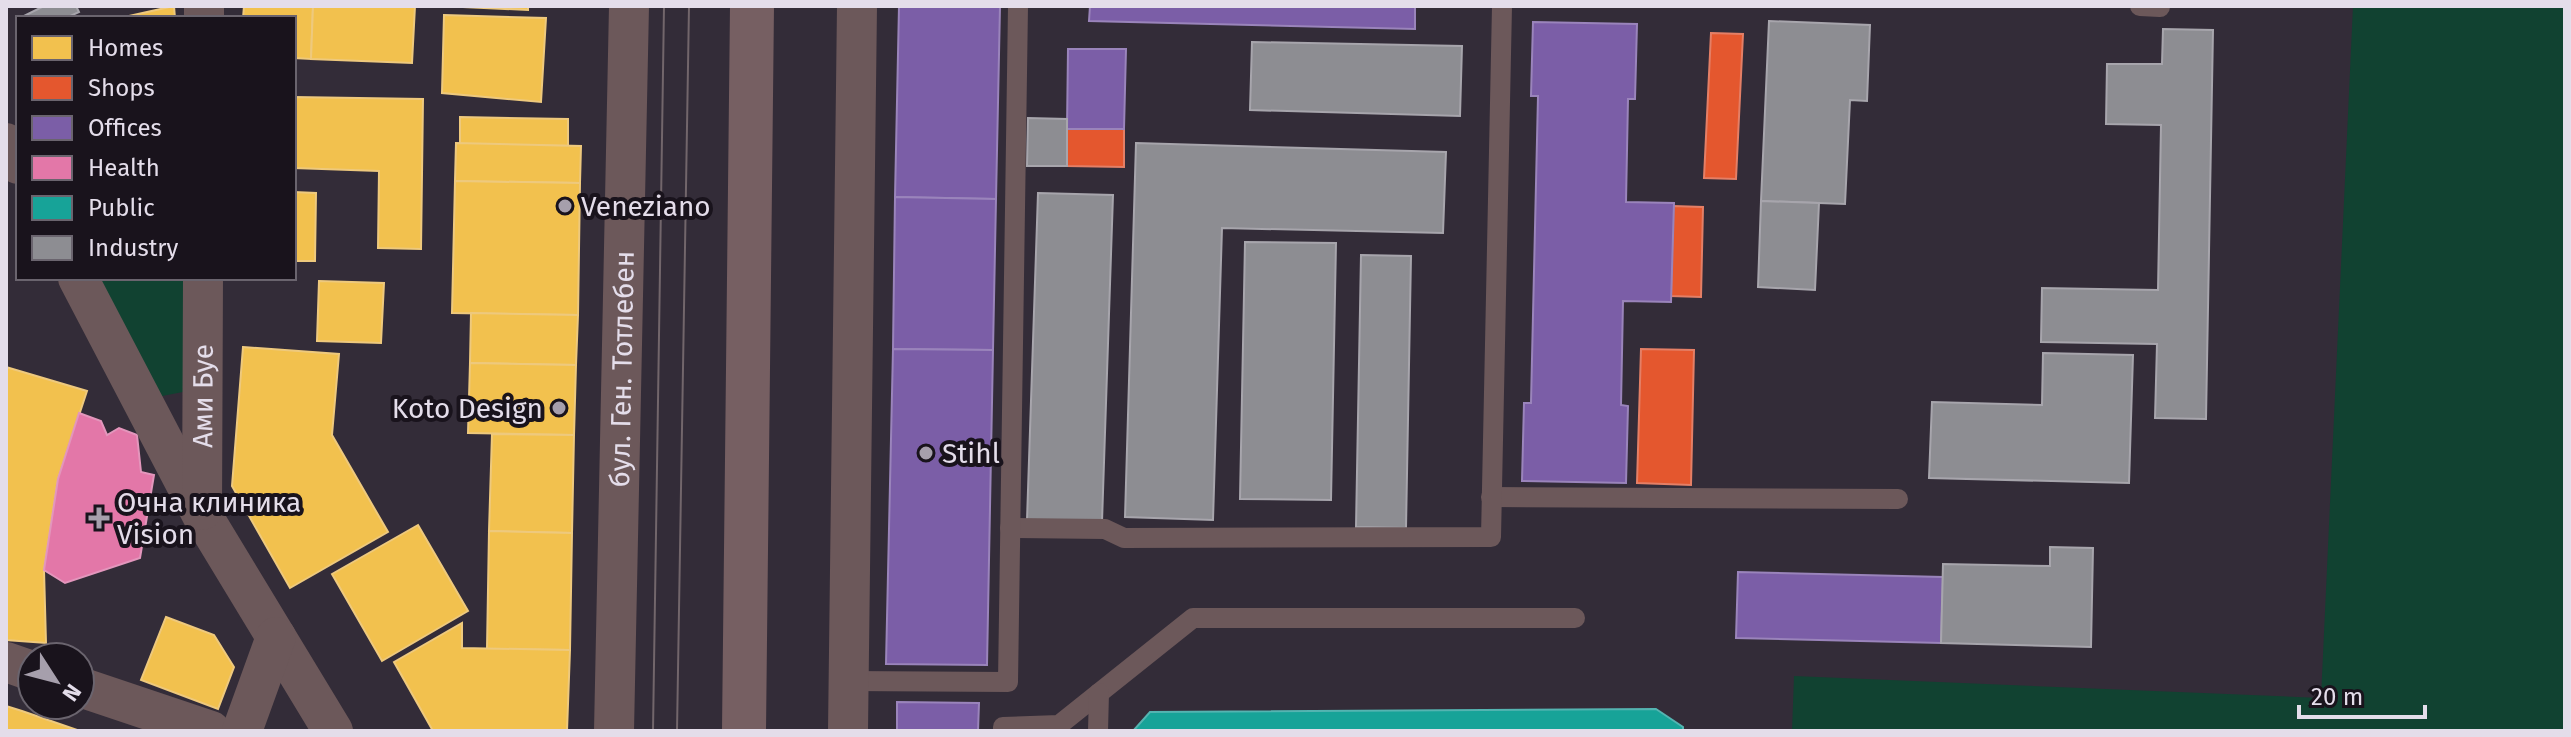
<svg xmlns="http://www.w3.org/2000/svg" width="2571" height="737" font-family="'Fira Sans',sans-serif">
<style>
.green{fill:#114231}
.homes{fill:#f2c14e;stroke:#eec97d;stroke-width:2}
.shops{fill:#e4572e;stroke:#e47f66;stroke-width:2}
.offices{fill:#7b5ea7;stroke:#9a84bb;stroke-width:2}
.health{fill:#e377a8;stroke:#e396bc;stroke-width:2}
.public{fill:#17a398;stroke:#54b4b1;stroke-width:2}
.industry{fill:#8d8d92;stroke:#a7a5ac;stroke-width:2}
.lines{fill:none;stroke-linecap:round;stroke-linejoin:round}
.service{stroke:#6c585a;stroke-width:20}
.minor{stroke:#6c585a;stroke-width:40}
.primary{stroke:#765f62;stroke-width:44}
.tram{stroke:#72666b;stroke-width:2}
.poi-dot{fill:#a69fac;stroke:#19131c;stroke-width:3}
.labels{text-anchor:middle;stroke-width:8;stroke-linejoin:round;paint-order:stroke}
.poi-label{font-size:28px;fill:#e4ddea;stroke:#19131c;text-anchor:start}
.street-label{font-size:28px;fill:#e4ddea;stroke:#19131c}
</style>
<rect width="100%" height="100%" fill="#332c38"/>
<g class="green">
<polygon points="2353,6 2565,6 2565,731 1792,731 1794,676 2321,698"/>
<polygon points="78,278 203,278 203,388 142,400"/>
</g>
<g class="homes">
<polygon points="174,6 175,18 120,18"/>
<polygon points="244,6 313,6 311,59 294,58 294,18 243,18"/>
<polygon points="313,6 415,6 412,63 311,59"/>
<polygon points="442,6 528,6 528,10"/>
<polygon points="444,15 546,18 541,102 442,93"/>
<polygon points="294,97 423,99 421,249 378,248 379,171 294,168"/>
<polygon points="460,117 568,119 568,146 460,144"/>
<polygon points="456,143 581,146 580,183 455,181"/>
<polygon points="455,181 580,183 578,315 452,313"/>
<polygon points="294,192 316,193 315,261 294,261"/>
<polygon points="319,281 384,283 381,343 317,341"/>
<polygon points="471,313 578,315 576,365 470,363"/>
<polygon points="243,347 339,354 332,435 388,532 290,588 232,486"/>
<polygon points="470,363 576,365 574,435 468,433"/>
<polygon points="6,367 87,391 58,479 44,570 46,643 6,640"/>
<polygon points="492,434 574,435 572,533 489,531"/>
<polygon points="418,525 468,611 382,661 332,574"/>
<polygon points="489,531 572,533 570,650 487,649"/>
<polygon points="166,617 214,635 234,667 218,709 141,680"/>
<polygon points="462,623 462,648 570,650 567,731 433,731 394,662"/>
<polygon points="6,706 22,711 80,731 6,731"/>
</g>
<g class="shops">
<polygon points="1711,33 1743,34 1736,179 1704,178"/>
<polygon points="1067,129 1124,129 1124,167 1067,166"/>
<polygon points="1673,206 1703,207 1701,297 1671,296"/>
<polygon points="1641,349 1694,350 1691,485 1637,483"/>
</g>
<g class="offices">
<polygon points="899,6 1000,6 996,199 895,197"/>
<polygon points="1090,6 1415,6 1415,29 1089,21"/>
<polygon points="1533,22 1637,24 1635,99 1628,99 1626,202 1674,203 1671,302 1623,301 1621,405 1628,406 1626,483 1522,481 1524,403 1531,403 1538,96 1531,96"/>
<polygon points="1068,49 1126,49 1124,129 1067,129"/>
<polygon points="895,197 996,199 993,350 893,349"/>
<polygon points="893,349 993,350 987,665 886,664"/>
<polygon points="1738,572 1943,577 1941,643 1736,638"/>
<polygon points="897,702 979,703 978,731 897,731"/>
</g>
<polygon class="health" points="79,413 101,421 107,435 119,428 137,435 141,472 154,475 140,558 65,583 44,570 58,479"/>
<polygon class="public" points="1656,709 1683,727 1683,731 1133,731 1150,712"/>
<g class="industry">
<polygon points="44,6 76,6 79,12 66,18 20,18"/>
<polygon points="1769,21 1870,25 1867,101 1850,100 1845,204 1761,201"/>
<polygon points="2163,29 2213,30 2206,419 2155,418 2157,344 2041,342 2042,288 2158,290 2161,125 2106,124 2107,64 2162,64"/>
<polygon points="1252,42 1462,46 1460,116 1250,110"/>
<polygon points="1028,118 1067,119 1067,166 1027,166"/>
<polygon points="1136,143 1446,152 1443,233 1222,228 1213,520 1125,517"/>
<polygon points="1038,193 1113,195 1102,522 1027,520"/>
<polygon points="1761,201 1819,203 1815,290 1758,287"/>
<polygon points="1245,242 1336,243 1331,500 1240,499"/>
<polygon points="1361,255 1411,256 1406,528 1356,527"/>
<polygon points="2043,353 2133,355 2129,483 1929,478 1932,402 2042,405"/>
<polygon points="2050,547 2093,548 2091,647 1941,643 1943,564 2050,566"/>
</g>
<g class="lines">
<g class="service">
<polyline points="2140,6 2160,7"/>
<polyline points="1491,497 1898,499"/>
<polyline points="1010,528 1105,529 1124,538 1491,537 1502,6"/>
<polyline points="848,681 1008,682 1018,6"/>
<polyline points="1003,731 1003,727 1059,725 1193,618 1575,618"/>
<polyline points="1098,731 1099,693"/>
</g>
<g class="minor">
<polyline points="204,18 204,6"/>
<polyline points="6,143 18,164"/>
<polyline points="78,278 202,515 333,731"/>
<path id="s1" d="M202,510L203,278"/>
<polyline points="6,662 32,671"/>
<polyline points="80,687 211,731"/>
<polyline points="242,731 276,637"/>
<path id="s2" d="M614,731L629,6"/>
<polyline points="848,731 857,6"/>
</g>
<polyline class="primary" points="744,731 752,6"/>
<g class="tram">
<polyline points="653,731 664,6"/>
<polyline points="677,731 689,6"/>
</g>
</g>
<g class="poi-dot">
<circle cx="565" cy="206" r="8"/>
<circle cx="559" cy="408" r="8"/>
<circle cx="926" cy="453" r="8"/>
<path d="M95 506h8v8h8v8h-8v8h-8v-8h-8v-8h8z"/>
</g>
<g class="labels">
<g class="poi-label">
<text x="581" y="216">Veneziano</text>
<text x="543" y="418" text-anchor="end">Koto Design</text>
<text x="942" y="463">Stihl</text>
<text x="117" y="512">Очна клиника<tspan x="117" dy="32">Vision</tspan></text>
</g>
<g class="street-label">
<text dy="10" stroke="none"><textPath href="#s2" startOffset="362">бул. Ген. Тотлебен</textPath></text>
<text dy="10" stroke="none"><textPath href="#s1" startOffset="114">Ами Буе</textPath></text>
</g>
</g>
<rect width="2571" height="737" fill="none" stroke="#e4ddea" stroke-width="16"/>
<rect x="16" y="16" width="280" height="264" fill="#19131c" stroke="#6a646e" stroke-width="2"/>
<rect x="32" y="36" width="40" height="24" fill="#f2c14e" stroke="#6a646e" stroke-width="2"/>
<text x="88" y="56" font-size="24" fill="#e4ddea">Homes</text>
<rect x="32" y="76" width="40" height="24" fill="#e4572e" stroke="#6a646e" stroke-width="2"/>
<text x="88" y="96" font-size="24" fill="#e4ddea">Shops</text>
<rect x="32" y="116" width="40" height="24" fill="#7b5ea7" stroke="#6a646e" stroke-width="2"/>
<text x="88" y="136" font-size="24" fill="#e4ddea">Offices</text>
<rect x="32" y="156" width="40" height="24" fill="#e377a8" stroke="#6a646e" stroke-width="2"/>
<text x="88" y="176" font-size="24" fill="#e4ddea">Health</text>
<rect x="32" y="196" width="40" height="24" fill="#17a398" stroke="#6a646e" stroke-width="2"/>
<text x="88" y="216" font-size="24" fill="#e4ddea">Public</text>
<rect x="32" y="236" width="40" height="24" fill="#8d8d92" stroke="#6a646e" stroke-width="2"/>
<text x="88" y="256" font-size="24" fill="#e4ddea">Industry</text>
<g transform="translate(56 681) rotate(126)"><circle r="38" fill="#19131c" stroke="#6a646e" stroke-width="2"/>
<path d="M0-6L14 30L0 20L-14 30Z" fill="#a69fac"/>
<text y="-12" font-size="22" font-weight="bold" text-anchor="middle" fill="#e4ddea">N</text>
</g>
<path d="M2299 705v12h126v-12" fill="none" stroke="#e4ddea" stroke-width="4"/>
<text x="2311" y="705" font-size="24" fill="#e4ddea" stroke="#19131c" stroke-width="6" paint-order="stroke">20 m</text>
</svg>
